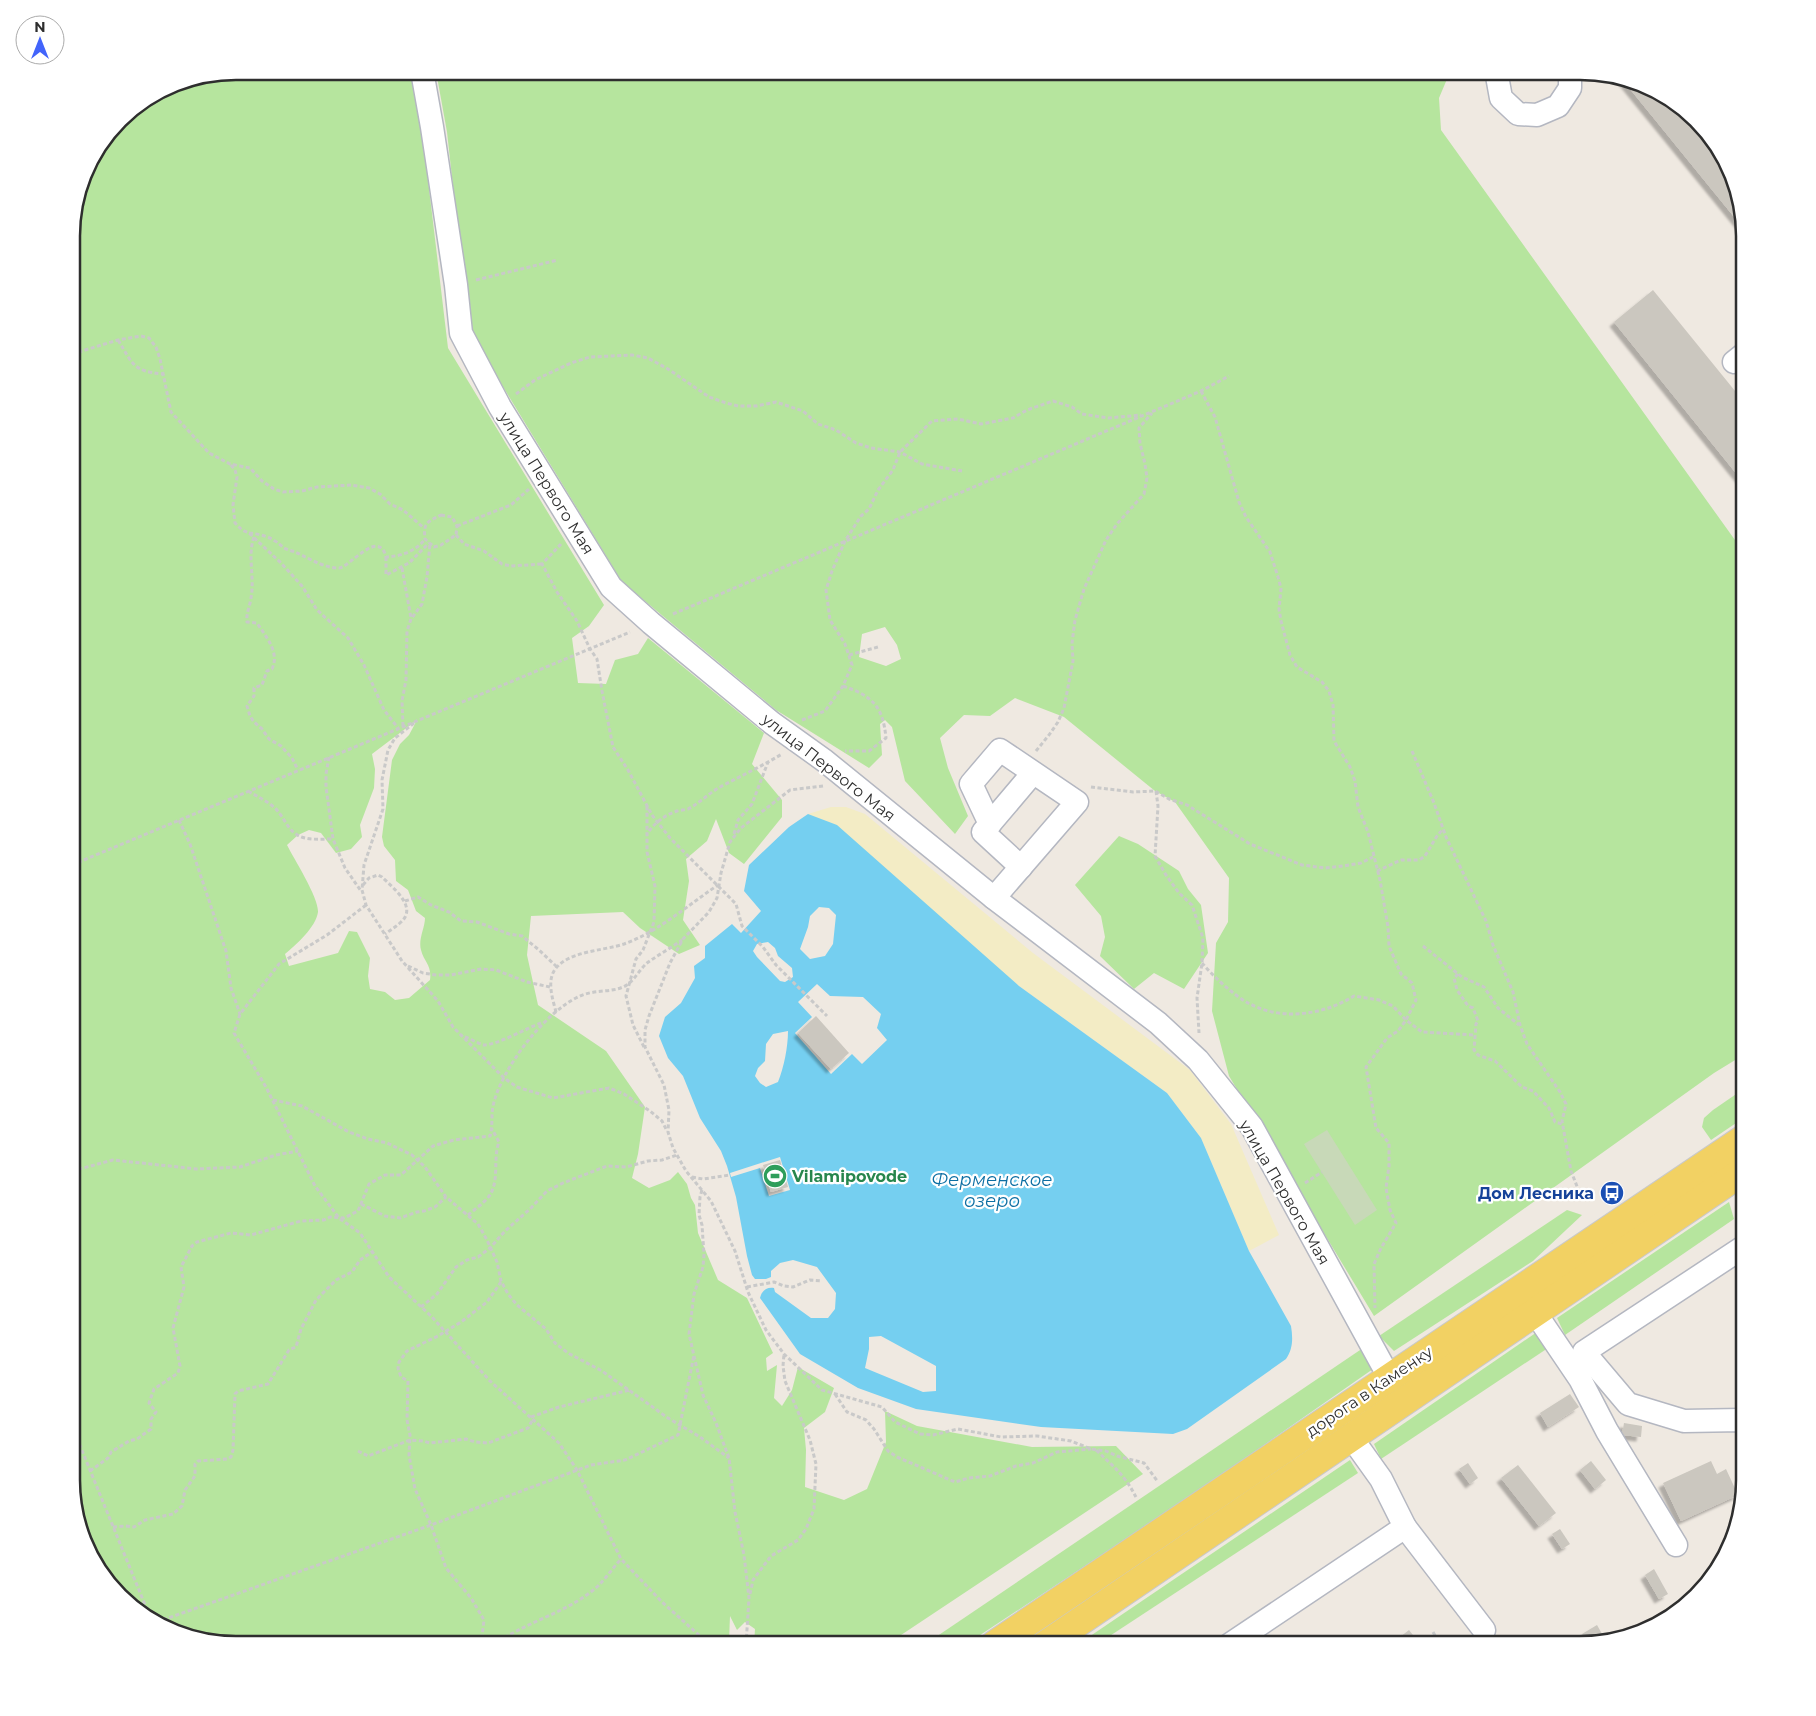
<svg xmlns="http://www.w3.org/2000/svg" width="1816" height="1716" font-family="Montserrat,sans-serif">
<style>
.green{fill:#b6e59e;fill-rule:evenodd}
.sand{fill:#f3ecc5}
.cemetery{fill:#c8d9b8}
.water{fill:#75cff0;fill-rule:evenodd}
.pier{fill:#efe9e1}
.building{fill:#cbc7bf;filter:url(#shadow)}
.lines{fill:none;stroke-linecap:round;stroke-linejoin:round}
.minor-casing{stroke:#b4b7c1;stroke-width:25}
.major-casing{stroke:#c9c9c9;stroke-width:30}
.path{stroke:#c9c9c9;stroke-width:3;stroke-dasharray:4 2.5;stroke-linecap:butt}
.minor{stroke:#fff;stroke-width:22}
.major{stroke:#f2d163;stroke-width:28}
.labels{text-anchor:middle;stroke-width:4.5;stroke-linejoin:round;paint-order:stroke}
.street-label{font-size:16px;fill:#2e2e2e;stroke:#fff}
.leisure-label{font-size:16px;font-weight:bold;fill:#27864d;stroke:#fff;text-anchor:start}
.transit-label{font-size:16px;font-weight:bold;fill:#164399;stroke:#fff;text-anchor:end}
.water-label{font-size:18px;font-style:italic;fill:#0d6fa3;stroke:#fff}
.rim{fill:none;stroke:#2e2e2e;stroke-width:2.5}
</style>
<defs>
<filter id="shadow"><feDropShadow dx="-4.5" dy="4.5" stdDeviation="1" flood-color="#0004"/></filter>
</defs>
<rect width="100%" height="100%" fill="#efe9e1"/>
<g class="green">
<path d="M236,71H411L423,138L448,348L604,605L589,626L572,638L578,683L606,684L615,660L638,654L648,638L764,733L752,764L782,800V817L744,864L729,853L716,819L707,841L686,859L689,881L683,920L700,945L679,954L640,928L623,912L531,916L527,955L538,1005L606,1051L645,1107L638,1154L632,1178L649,1188L670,1180L678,1172L687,1184L691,1198L695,1205L698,1233L718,1280L747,1298L773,1353L766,1358L767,1371L777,1365L774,1398L782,1406L792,1390L798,1367L834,1388L825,1412L804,1428L806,1450L805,1487L844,1500L867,1489L886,1442L885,1411L917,1426L1032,1447L1116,1446L1143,1474L886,1645H754L755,1629L745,1622L737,1630L730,1616L729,1641H720L718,1645H236L172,1632L119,1596L84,1544L72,1491V225L88,163L127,112L173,84ZM417,720L409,735L400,744L392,760L382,837L384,846L395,860L396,881L408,890L416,911L425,918C425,928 418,939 421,950C424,962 432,965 430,980L409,998L395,1000L385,992L370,989L368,976L370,958L357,932L349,931L338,953L289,966L285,954C296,945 316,927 318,912C319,898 294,859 287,845L298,835L309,830L321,833L336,853L351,849L362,837L360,825L374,788L375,769L372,754Z"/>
<path d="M436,71L1450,72L1439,98L1441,130L1745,554V1054L1714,1073L1374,1316L1229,1076L1212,1011L1216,943L1228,922L1229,878L1175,802L1155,791L1064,717L1015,698L990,716L964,715L940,738L948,768L968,816L955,834L905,781L892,727L885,720L880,724L882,755L869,768L776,710L622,582L469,331L447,132ZM885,627L897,645L901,659L886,666L859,657L862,634Z"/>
<polygon points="1119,836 1138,844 1179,871 1188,889 1201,905 1208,953 1184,989 1154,973 1134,989 1100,956 1105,937 1101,916 1075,885"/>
<polygon points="1745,1088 1745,1117 1711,1140 1702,1127 1704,1118 1713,1110"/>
<polygon points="1729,1202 1734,1219 1565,1335 1557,1318"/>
<polygon points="1567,1210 1582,1215 1533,1261 1394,1351 1379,1336"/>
<polygon points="1537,1332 1551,1346 1381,1459 1374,1444"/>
<polygon points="1363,1348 1373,1369 1191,1496 965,1645 924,1645"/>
<polygon points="1350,1460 1358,1473 1096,1645 1077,1645"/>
</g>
<polygon class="sand" points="831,807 846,807 865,814 1033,953 1190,1070 1231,1124 1279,1235 1249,1251 1201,1138 1167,1093 1019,986 808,814"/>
<polygon class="cemetery" points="1327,1130 1377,1210 1355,1225 1304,1144"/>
<path class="water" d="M808,814L837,825L1019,986L1167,1093L1201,1138L1249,1251L1291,1326C1293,1338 1293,1349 1286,1359L1187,1429L1173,1434L1041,1427L916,1409L858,1388L800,1354L760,1298C762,1290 767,1287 774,1288L775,1292L811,1318H828L835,1309L836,1293L817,1267L793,1260L780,1263L771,1271V1277L766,1279H755L752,1275L747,1256L736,1197L727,1166L721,1151L700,1118L683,1076L668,1058L659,1036L665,1017L681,1003L695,978L694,966L705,958V946L732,924L741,933L761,911L744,891L749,865L789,827ZM819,907L829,908L836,915L833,944L825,956L810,959L800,949L808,927L810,916ZM768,942L775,948L778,956L792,968L793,977L785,982L780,981L757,957L753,951L757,944ZM817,984L830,996L863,997L881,1014L877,1028L887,1040L862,1064L852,1054L831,1074L795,1033L812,1017L798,1002ZM788,1031C788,1047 784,1067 778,1082L766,1087L760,1083L755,1076L758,1068L765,1061L766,1044L773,1034ZM881,1336L936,1366V1391L923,1392L865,1368L869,1349V1337Z"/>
<polygon class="pier" points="780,1157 790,1190 769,1196 760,1168 731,1177 730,1173"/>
<g class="building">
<polygon points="1622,79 1644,84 1697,120 1732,172 1744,229"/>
<polygon points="1653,290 1744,402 1744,483 1614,322"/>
<polygon points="816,1016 849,1053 831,1069 798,1033"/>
<polygon points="780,1160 788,1187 771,1192 763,1165"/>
<polygon points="1570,1394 1579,1407 1548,1427 1540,1413"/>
<polygon points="1624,1423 1642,1426 1641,1437 1622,1435"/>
<polygon points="1591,1461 1606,1480 1595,1489 1580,1470"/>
<polygon points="1711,1461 1717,1474 1726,1469 1738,1495 1681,1521 1663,1483"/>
<polygon points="1468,1463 1478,1478 1470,1484 1459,1469"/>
<polygon points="1518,1465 1556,1513 1539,1526 1501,1478"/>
<polygon points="1560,1529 1570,1544 1562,1549 1552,1534"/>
<polygon points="1654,1569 1668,1594 1659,1599 1645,1575"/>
<polygon points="1597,1625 1606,1641 1589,1644 1582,1634"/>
<polygon points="1409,1630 1420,1644 1391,1644"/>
</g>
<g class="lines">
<g class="minor-casing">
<g id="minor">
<polyline points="422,71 432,127 456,285 461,333 500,407 611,587 651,623 772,723 825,761 994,898 1158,1023 1198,1060 1252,1127 1389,1377"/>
<polyline points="1501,72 1497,76 1501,98 1518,114 1537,115 1558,106 1570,88 1570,72"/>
<polyline points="1734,362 1744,354"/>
<polyline points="990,824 971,784 1000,750 1077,802 994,898"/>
<polyline points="1021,867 983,832 1033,773"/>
<polyline points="1745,1246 1584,1352 1628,1404 1684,1421 1742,1420 1745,1425"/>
<polyline points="1534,1311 1580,1379 1607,1431 1676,1545"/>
<polyline points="1351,1437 1381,1479 1405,1527 1484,1630"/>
<polyline points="1229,1645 1405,1527"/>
</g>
</g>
<g class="major-casing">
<g id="major">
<polyline points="994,1645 1745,1138"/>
<polyline points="1045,1645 1745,1170"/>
</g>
</g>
<g class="path">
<polyline points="476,280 558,260"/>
<path d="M118,340C133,364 132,371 163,374"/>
<polyline points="72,354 118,340 141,336 149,338 156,347 160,359 171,412 209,453 230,464 250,468 262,481 274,489 283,492 302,491 317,487 351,485 369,488 380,494 390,504 403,510 424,528"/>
<polyline points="1201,391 1215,417 1239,502 1246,517 1270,552 1279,580 1281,589 1279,609 1281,621 1290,655 1297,667 1322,682 1329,691 1333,705 1334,741 1350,767 1355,781 1358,807 1368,832 1380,880 1388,927 1389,946 1401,974 1412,983 1416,1000 1406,1020 1398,1031 1387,1038 1366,1067 1376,1128 1389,1143 1389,1166 1386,1188 1390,1210 1396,1223 1381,1248 1374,1264 1375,1308"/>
<polyline points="516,394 535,380 571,363 590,357 632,355 648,358 668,369 709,397 726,403 738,406 756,406 776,402 803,411 818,424 836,430 856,443 871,448 900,452 922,464 962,471"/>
<polyline points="231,465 235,470 237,477 233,505 235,523 242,530 249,533 281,563 302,586 317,610 348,638 364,665 384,710 398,728"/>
<path d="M441,515L452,517L457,526L456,535L441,545L434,547L425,539C423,523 427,522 441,515Z"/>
<polyline points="457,526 511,505 529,489"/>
<path d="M249,533C258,534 268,536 275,541C279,543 281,546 284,548C288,550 292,551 295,552C309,558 323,568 339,568C350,567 379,528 386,557C402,556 416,551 425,539"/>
<polyline points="456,535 464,544 484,551 502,564 511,566 542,564"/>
<path d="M254,537C247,557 255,576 251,598C250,606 246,613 247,622L257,623C266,637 280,652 272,669L267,671L262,685L254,688V696L247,706L250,716L254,722L262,729L269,739L281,746L292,758L298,770"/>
<polyline points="561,544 542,564 557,592 577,621 590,649 597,659 602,691 613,747 628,770 652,815 670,838 736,904 742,926 763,947 776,965 827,1016"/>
<polyline points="386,557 386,575 409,563 429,543"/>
<polyline points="402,568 411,618"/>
<polyline points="673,614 1201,391 1229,376"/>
<polyline points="849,655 878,647"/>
<path d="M843,686C873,696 883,707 886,738L869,751H845"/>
<polyline points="802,720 825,711 843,686 852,665 845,644 830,620 826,590 832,571 845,541 861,516 869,509 878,490 893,470 900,452 932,421 958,419 981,424 1013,418 1027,410 1053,401 1072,407 1082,414 1108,418 1141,415"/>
<polyline points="414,723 395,738 388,750 382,780 383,809 364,865 362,890 366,905 402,961 438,1001 453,1027 504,1078 517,1087 553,1098 609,1088 624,1094 650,1111 662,1121 667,1131"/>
<polyline points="403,726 402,701 406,680 407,631 411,619 422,604 427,577 430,543"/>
<polyline points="1036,751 1049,735 1058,722 1064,708 1073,661 1072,643 1075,620 1084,589 1106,540 1117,524 1144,494 1147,478 1145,464 1140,443 1139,428 1152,413"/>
<polyline points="1412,751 1434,803 1446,837 1486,921 1493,945 1513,992 1520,1025 1527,1044 1560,1092 1566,1104 1562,1121 1571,1171 1580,1194"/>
<polyline points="329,757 326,774 326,787 333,839 345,868 361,891"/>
<polyline points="823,786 790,790 741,828 730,842 721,873 717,898 709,912 683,939 670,963 649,1016 645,1030 645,1047 664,1085 669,1110 668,1132 673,1148 686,1171 711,1201 735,1251 748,1292 766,1330 784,1354 822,1390 882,1407 895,1422 920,1434 933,1435 958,1429 1001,1437 1037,1436 1071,1441 1091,1449 1106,1451 1117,1456 1144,1463 1158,1482"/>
<polyline points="1091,787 1133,792 1155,791 1169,799 1187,805 1250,844 1302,865 1325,868 1343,866 1361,863 1373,857"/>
<path d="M248,791C258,797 267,801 275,808C286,819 288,834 305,838C314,840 325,839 333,839"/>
<polyline points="1156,791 1158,806 1155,856 1166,875 1179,893 1192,905 1203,938 1202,963 1197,998 1199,1033"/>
<polyline points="179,820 190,844 226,951 231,988 240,1014"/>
<path d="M649,831C656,822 665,815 677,811C680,810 684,810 688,809C700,803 709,793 720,787C741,776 762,766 782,754"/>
<polyline points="734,834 738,820 752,804 768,762"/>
<polyline points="72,865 630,632"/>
<polyline points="1377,871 1401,860 1419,860 1425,856 1437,836 1443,829"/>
<path d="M363,885L369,878L378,875L382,877C393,888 418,907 401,922C396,927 390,930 385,934"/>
<polyline points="405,901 418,897 431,905 449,912 461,921 477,922 509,934 522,936 539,950 557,967"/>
<polyline points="366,905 327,935 279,964 240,1014 234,1033 266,1087 315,1186 339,1218 360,1233 389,1277 431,1316 490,1381 559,1443 577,1470 621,1559 662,1602 701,1637 719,1645"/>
<polyline points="1423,946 1462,977 1484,987 1498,1008 1519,1025"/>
<path d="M1202,963C1214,977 1233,995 1250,1004C1283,1021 1323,1015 1354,996L1379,1000L1393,1006L1406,1020L1422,1032L1475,1035"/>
<polyline points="408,966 423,973 436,975 451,975 481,969 496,970 527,982 550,987"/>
<polyline points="1458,974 1454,978 1457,990 1468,1006 1473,1008 1478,1021 1476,1024 1474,1050 1478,1055 1495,1061 1522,1087 1533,1091 1549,1108 1555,1122 1562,1124"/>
<path d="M556,1012C553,1000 547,983 554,971C566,951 603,951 624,944C658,932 688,905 718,885"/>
<path d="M465,1037C471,1039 479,1044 484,1045C497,1045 527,1028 541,1023"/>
<polyline points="644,1047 633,1025 626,996 636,959 643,950 654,922 655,886 647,852 647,806"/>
<polyline points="273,1100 302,1106 349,1132 368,1139 387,1143 412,1155 425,1167 446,1197 478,1224 487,1240 497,1262 501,1281 508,1294 517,1305 546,1329 555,1343 568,1353 602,1371 668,1418 700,1437 729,1458"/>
<polyline points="72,1171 113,1160 197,1169 240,1167 276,1155 298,1151"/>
<polyline points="692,1177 703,1179 730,1175"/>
<polyline points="1305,1183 1322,1172"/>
<polyline points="702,1190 700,1197 699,1215 702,1225 704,1255 703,1267 694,1294 689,1334 703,1395 716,1423 729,1458 735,1512 744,1555 749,1598 746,1645"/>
<polyline points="361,1204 385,1216 400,1218 417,1212 424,1211 435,1207 446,1197"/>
<path d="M468,1215C475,1209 487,1201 491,1193C499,1178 493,1158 499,1142L492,1129"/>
<polyline points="747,1287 774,1282 784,1286 793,1287 810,1280 822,1281"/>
<polyline points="421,1307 437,1294 456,1267 467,1260 478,1257 490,1248 505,1231 530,1209 547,1191 563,1183 607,1166 626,1167 648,1161 662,1160 677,1155"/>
<polyline points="835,1394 847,1412 866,1420 874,1429 888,1451 897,1457 955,1482 969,1478 990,1476 1016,1466 1033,1463 1057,1452 1091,1449"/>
<polyline points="531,1417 559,1407 630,1390"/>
<polyline points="72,1426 150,1617"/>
<path d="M1096,1450C1114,1467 1124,1474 1136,1497"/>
<polyline points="358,1451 368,1456 410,1440 423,1441 430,1443 466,1439 475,1442 488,1443 528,1428 533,1419"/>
<path d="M90,1471L108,1458L111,1452L129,1441L137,1439L151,1429V1419L156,1412L149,1403L154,1389L178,1373L180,1366L173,1328L184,1287L181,1267L192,1246L197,1242L231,1233L251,1235L301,1221L324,1220L330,1217L344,1218L358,1211L369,1184L385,1175H401L433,1146L454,1140L490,1136C493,1126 491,1116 493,1106C501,1069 544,1013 578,997C594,989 609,993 623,987C633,983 639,970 647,963C658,955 671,948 682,940"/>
<polyline points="113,1527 125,1526 134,1527 145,1520 173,1514 182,1506 185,1490 195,1476 195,1464 198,1461 227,1459 231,1457 233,1450 235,1394 238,1391 268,1384 289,1350 296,1347 301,1329 316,1300 336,1280 352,1272 360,1260 372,1252"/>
<polyline points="750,1594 753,1580 771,1556 798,1540 806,1529 814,1509 816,1464 810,1440 785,1381 783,1366 784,1354"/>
<polyline points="157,1622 431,1525 591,1465 625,1460 678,1435 694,1355"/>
<polyline points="1433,1632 1440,1644"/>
<polyline points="481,1645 484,1620 471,1598 446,1568 431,1525 415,1489 409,1455 410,1435 407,1420 408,1381 401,1377 398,1368 399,1362 407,1351 438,1336 461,1322 487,1302 501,1282"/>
<path d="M494,1645C526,1621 568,1613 598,1586C606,1578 613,1568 621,1559"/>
</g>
<use href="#minor" class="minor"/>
<use href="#major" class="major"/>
</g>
<defs>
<g id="stadium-disc" transform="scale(1.25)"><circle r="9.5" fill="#2e9e5b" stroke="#fff"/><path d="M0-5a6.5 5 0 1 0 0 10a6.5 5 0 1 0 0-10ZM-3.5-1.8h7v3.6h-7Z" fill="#fff"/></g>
<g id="bus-disc" transform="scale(1.25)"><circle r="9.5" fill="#1a4fb4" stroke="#fff"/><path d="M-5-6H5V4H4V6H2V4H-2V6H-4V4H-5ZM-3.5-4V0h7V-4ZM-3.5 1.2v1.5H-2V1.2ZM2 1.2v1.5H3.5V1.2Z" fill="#fff"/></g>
</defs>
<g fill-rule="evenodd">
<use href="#stadium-disc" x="775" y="1176"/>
<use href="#bus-disc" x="1612" y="1193"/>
</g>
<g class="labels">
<g class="street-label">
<text transform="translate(547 483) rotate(58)" y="6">улица Первого Мая</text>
<text transform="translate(829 767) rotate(38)" y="6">улица Первого Мая</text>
<text transform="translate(1285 1192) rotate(60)" y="6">улица Первого Мая</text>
<text transform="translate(1369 1391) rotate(-34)" y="6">дорога в Каменку</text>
</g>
<g class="leisure-label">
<text x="792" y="1182">Vilamipovode</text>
</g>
<g class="transit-label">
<text x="1594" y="1199">Дом Лесника</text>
</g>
<g class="water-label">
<text x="992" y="1186">Ферменское<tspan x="992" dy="21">озеро</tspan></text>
</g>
</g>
<path d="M0 0H1816V1716H0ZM236 80H1580A156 156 0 0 1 1736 236V1480A156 156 0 0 1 1580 1636H236A156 156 0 0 1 80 1480V236A156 156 0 0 1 236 80Z" fill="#fff" fill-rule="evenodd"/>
<path class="rim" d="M236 80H1580A156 156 0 0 1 1736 236V1480A156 156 0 0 1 1580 1636H236A156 156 0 0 1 80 1480V236A156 156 0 0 1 236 80Z"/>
<g transform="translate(40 40)"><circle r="24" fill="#ffffff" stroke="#ababab"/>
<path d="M0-4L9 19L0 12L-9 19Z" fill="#4264fb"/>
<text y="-8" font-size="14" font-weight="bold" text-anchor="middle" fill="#2e2e2e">N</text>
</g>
</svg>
